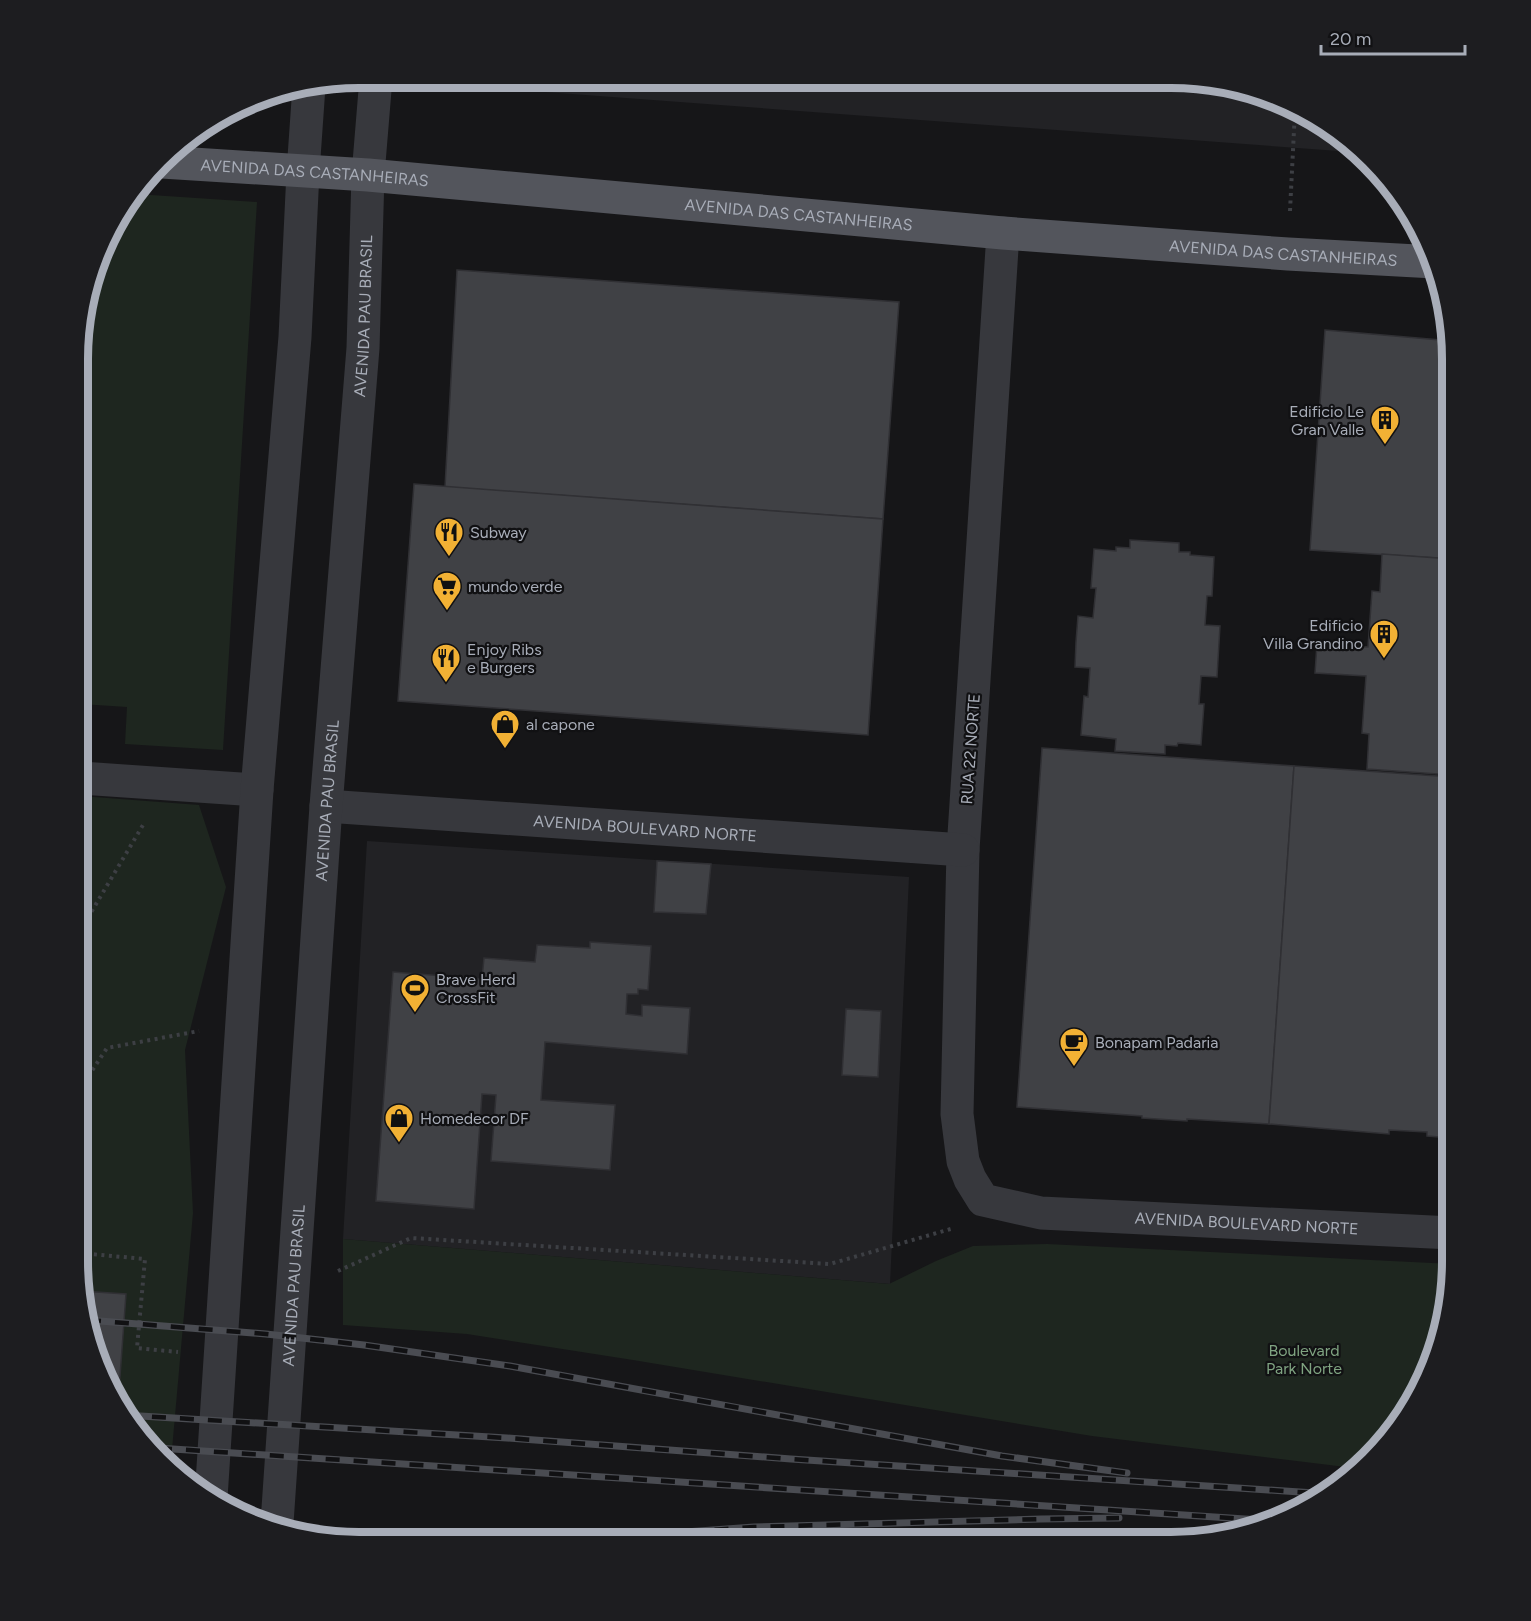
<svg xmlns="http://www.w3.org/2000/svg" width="1531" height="1621" font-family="Figtree,sans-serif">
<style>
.built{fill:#222225}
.green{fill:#1e261f}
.building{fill:#404145;stroke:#303034;stroke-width:1.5}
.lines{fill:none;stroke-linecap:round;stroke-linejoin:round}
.path{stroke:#3d3f44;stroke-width:4;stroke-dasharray:3 4.5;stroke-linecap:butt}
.minor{stroke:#37383d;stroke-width:33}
.major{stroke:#53555c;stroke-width:33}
.rail-casing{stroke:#4a4c52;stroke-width:7}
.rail{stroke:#111113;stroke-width:4.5;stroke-dasharray:14;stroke-linecap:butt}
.labels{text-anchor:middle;stroke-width:4.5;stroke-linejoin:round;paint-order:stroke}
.street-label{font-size:16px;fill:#a8adb8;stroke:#111113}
.poi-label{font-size:16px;fill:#a8adb8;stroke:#111113;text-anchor:start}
.park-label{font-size:16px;fill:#7fa381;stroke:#111113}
.rim{fill:none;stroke:#a8adb8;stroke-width:8}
</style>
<rect width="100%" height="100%" fill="#161618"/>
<g class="built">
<polygon points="451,78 1208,80 1313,116 1352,152 451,85"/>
<polygon points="367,841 909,877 890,1284 343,1239"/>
</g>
<g class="green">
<polygon points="136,194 257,202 223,750 125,744 127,707 81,704 83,305 116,219"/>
<polygon points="81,796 199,805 226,887 185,1050 193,1213 171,1461 126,1418 93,1352 79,1280"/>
<polygon points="343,1239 889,1284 936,1261 973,1246 1047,1244 1452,1264 1452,1280 1415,1402 1354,1468 1092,1436 633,1360 467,1334 343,1325"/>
</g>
<g class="building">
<polygon points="457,270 899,302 883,519 445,487"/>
<polygon points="1325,330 1452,341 1452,559 1310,550"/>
<polygon points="414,484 883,519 868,735 398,701"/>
<polygon points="1130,540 1179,543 1179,552 1190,552 1190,555 1214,557 1212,596 1207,596 1205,625 1220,626 1217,677 1201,676 1199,704 1204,704 1201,745 1178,743 1177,746 1165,745 1165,754 1115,751 1116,739 1081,735 1084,696 1088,697 1090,668 1075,667 1076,642 1078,616 1093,618 1096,588 1091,588 1094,549 1116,551 1116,547 1130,548"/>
<polygon points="1382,554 1452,559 1452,775 1367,769 1369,734 1362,733 1366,676 1315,673 1317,644 1368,647 1372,591 1380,592"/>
<polygon points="1042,748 1294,766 1269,1124 1187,1119 1187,1121 1142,1118 1142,1116 1017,1107"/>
<polygon points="1294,766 1452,777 1452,1138 1427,1136 1427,1132 1389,1130 1389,1134 1269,1124"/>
<polygon points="657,861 711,864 706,914 654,912"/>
<polygon points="590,942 651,946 648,990 638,989 638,994 627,994 626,1014 642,1016 642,1005 690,1008 687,1054 545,1042 541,1100 615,1105 610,1170 491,1161 496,1095 482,1094 474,1209 376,1201 393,972 482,979 484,958 535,962 537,945 590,948"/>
<polygon points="846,1009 881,1011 878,1077 842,1075"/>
<polygon points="81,1291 126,1294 118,1404 93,1352"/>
</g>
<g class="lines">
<g class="path">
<polyline points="1290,211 1295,110"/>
<polyline points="80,931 143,825"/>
<polyline points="80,1089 107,1048 199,1031"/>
<polyline points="79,1253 145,1259 137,1348 178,1352"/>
<polyline points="338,1271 411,1238 830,1264 954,1228"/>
<polyline points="156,1447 172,1448"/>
</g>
<g class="minor">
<path id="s1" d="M1003,233L963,850L957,1114L963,1161L970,1179L983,1200L1041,1213L1452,1233"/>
<polyline points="81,778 257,790"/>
<path id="s2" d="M326,806L963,850"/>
<polyline points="211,1498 257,790 295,337 303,172 309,86"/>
<path id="s3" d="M277,1523L326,806L363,348L368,175L376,78"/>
</g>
<path class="major" id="s4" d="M162,162L368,175L1003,233L1288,254L1435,262"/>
<g class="rail-casing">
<g id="rail">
<polyline points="87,1320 266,1334 364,1345 510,1366 1002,1456 1127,1473"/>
<polyline points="124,1415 507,1438 791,1459 1330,1494"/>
<polyline points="158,1448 1277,1521"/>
<polyline points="547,1542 754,1527 1041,1519 1119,1518"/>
</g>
</g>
<use href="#rail" class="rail"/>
</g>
<defs>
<g id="building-pin" transform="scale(1.5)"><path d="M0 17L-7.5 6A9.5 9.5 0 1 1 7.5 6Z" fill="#f2b134" stroke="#111113"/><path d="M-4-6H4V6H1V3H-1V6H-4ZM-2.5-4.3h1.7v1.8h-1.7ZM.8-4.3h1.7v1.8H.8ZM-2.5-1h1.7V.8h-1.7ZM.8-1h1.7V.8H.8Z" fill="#111"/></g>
<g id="restaurant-pin" transform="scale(1.5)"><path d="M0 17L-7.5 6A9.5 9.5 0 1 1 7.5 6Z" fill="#f2b134" stroke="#111113"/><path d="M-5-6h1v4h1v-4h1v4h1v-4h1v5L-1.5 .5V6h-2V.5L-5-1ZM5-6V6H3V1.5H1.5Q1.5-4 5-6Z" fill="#111"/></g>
<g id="supermarket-pin" transform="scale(1.5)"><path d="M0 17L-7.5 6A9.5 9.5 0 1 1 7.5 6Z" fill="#f2b134" stroke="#111113"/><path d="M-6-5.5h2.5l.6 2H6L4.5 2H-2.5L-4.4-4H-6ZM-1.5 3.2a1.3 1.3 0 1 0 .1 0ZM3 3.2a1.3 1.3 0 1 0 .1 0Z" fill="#111"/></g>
<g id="shop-pin" transform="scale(1.5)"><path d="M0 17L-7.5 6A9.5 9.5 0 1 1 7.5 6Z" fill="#f2b134" stroke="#111113"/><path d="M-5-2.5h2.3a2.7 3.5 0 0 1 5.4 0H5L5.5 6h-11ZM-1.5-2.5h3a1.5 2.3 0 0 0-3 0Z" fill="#111"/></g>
<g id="stadium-pin" transform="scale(1.5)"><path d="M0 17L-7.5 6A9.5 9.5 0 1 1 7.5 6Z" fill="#f2b134" stroke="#111113"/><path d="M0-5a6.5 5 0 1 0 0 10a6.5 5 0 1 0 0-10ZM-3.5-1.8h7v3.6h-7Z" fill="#111"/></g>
<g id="cafe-pin" transform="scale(1.5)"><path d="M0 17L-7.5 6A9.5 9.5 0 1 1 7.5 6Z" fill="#f2b134" stroke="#111113"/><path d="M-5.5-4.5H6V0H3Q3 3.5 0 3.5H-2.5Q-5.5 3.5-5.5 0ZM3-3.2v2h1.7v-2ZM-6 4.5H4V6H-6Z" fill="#111"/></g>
</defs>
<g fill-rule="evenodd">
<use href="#building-pin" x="1385" y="420"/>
<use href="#restaurant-pin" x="449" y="532"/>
<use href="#supermarket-pin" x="447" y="586"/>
<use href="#building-pin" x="1384" y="634"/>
<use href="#restaurant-pin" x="446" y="658"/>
<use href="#shop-pin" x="505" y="724"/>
<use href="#stadium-pin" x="415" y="988"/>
<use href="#cafe-pin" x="1074" y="1042"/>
<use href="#shop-pin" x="399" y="1118"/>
</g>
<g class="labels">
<g class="street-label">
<text dy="6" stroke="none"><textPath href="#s4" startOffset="153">AVENIDA DAS CASTANHEIRAS</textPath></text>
<text dy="6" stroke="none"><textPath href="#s4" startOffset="639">AVENIDA DAS CASTANHEIRAS</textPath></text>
<text dy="6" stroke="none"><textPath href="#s4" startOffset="1125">AVENIDA DAS CASTANHEIRAS</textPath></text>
<text dy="6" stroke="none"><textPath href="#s3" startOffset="1210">AVENIDA PAU BRASIL</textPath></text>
<text transform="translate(970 749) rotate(-86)" y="6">RUA 22 NORTE</text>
<text dy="6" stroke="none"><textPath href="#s3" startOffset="724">AVENIDA PAU BRASIL</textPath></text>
<text dy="6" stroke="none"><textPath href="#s2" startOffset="320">AVENIDA BOULEVARD NORTE</textPath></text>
<text dy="6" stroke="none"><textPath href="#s1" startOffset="1239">AVENIDA BOULEVARD NORTE</textPath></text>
<text dy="6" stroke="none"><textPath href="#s3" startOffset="238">AVENIDA PAU BRASIL</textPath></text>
</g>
<g class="poi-label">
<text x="1364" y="417" text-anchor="end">Edificio Le<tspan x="1364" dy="18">Gran Valle</tspan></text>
<text x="470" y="538">Subway</text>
<text x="468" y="592">mundo verde</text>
<text x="1363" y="631" text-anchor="end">Edificio<tspan x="1363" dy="18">Villa Grandino</tspan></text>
<text x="467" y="655">Enjoy Ribs<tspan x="467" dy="18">e Burgers</tspan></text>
<text x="526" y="730">al capone</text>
<text x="436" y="985">Brave Herd<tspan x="436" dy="18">CrossFit</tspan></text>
<text x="1095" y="1048">Bonapam Padaria</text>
<text x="420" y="1124">Homedecor DF</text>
</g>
<g class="park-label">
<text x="1304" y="1356">Boulevard<tspan x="1304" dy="18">Park Norte</tspan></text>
</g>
</g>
<path d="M0 0H1531V1621H0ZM359 88H1171A271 271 0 0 1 1442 359V1261A271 271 0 0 1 1171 1532H359A271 271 0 0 1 88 1261V359A271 271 0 0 1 359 88Z" fill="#1d1d20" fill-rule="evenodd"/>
<path class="rim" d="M359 88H1171A271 271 0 0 1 1442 359V1261A271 271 0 0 1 1171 1532H359A271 271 0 0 1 88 1261V359A271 271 0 0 1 359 88Z"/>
<path d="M1321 45v9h144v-9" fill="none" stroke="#a8adb8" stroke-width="3"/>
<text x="1330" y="45" font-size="18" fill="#a8adb8" stroke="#111113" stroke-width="4.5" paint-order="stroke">20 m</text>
</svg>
